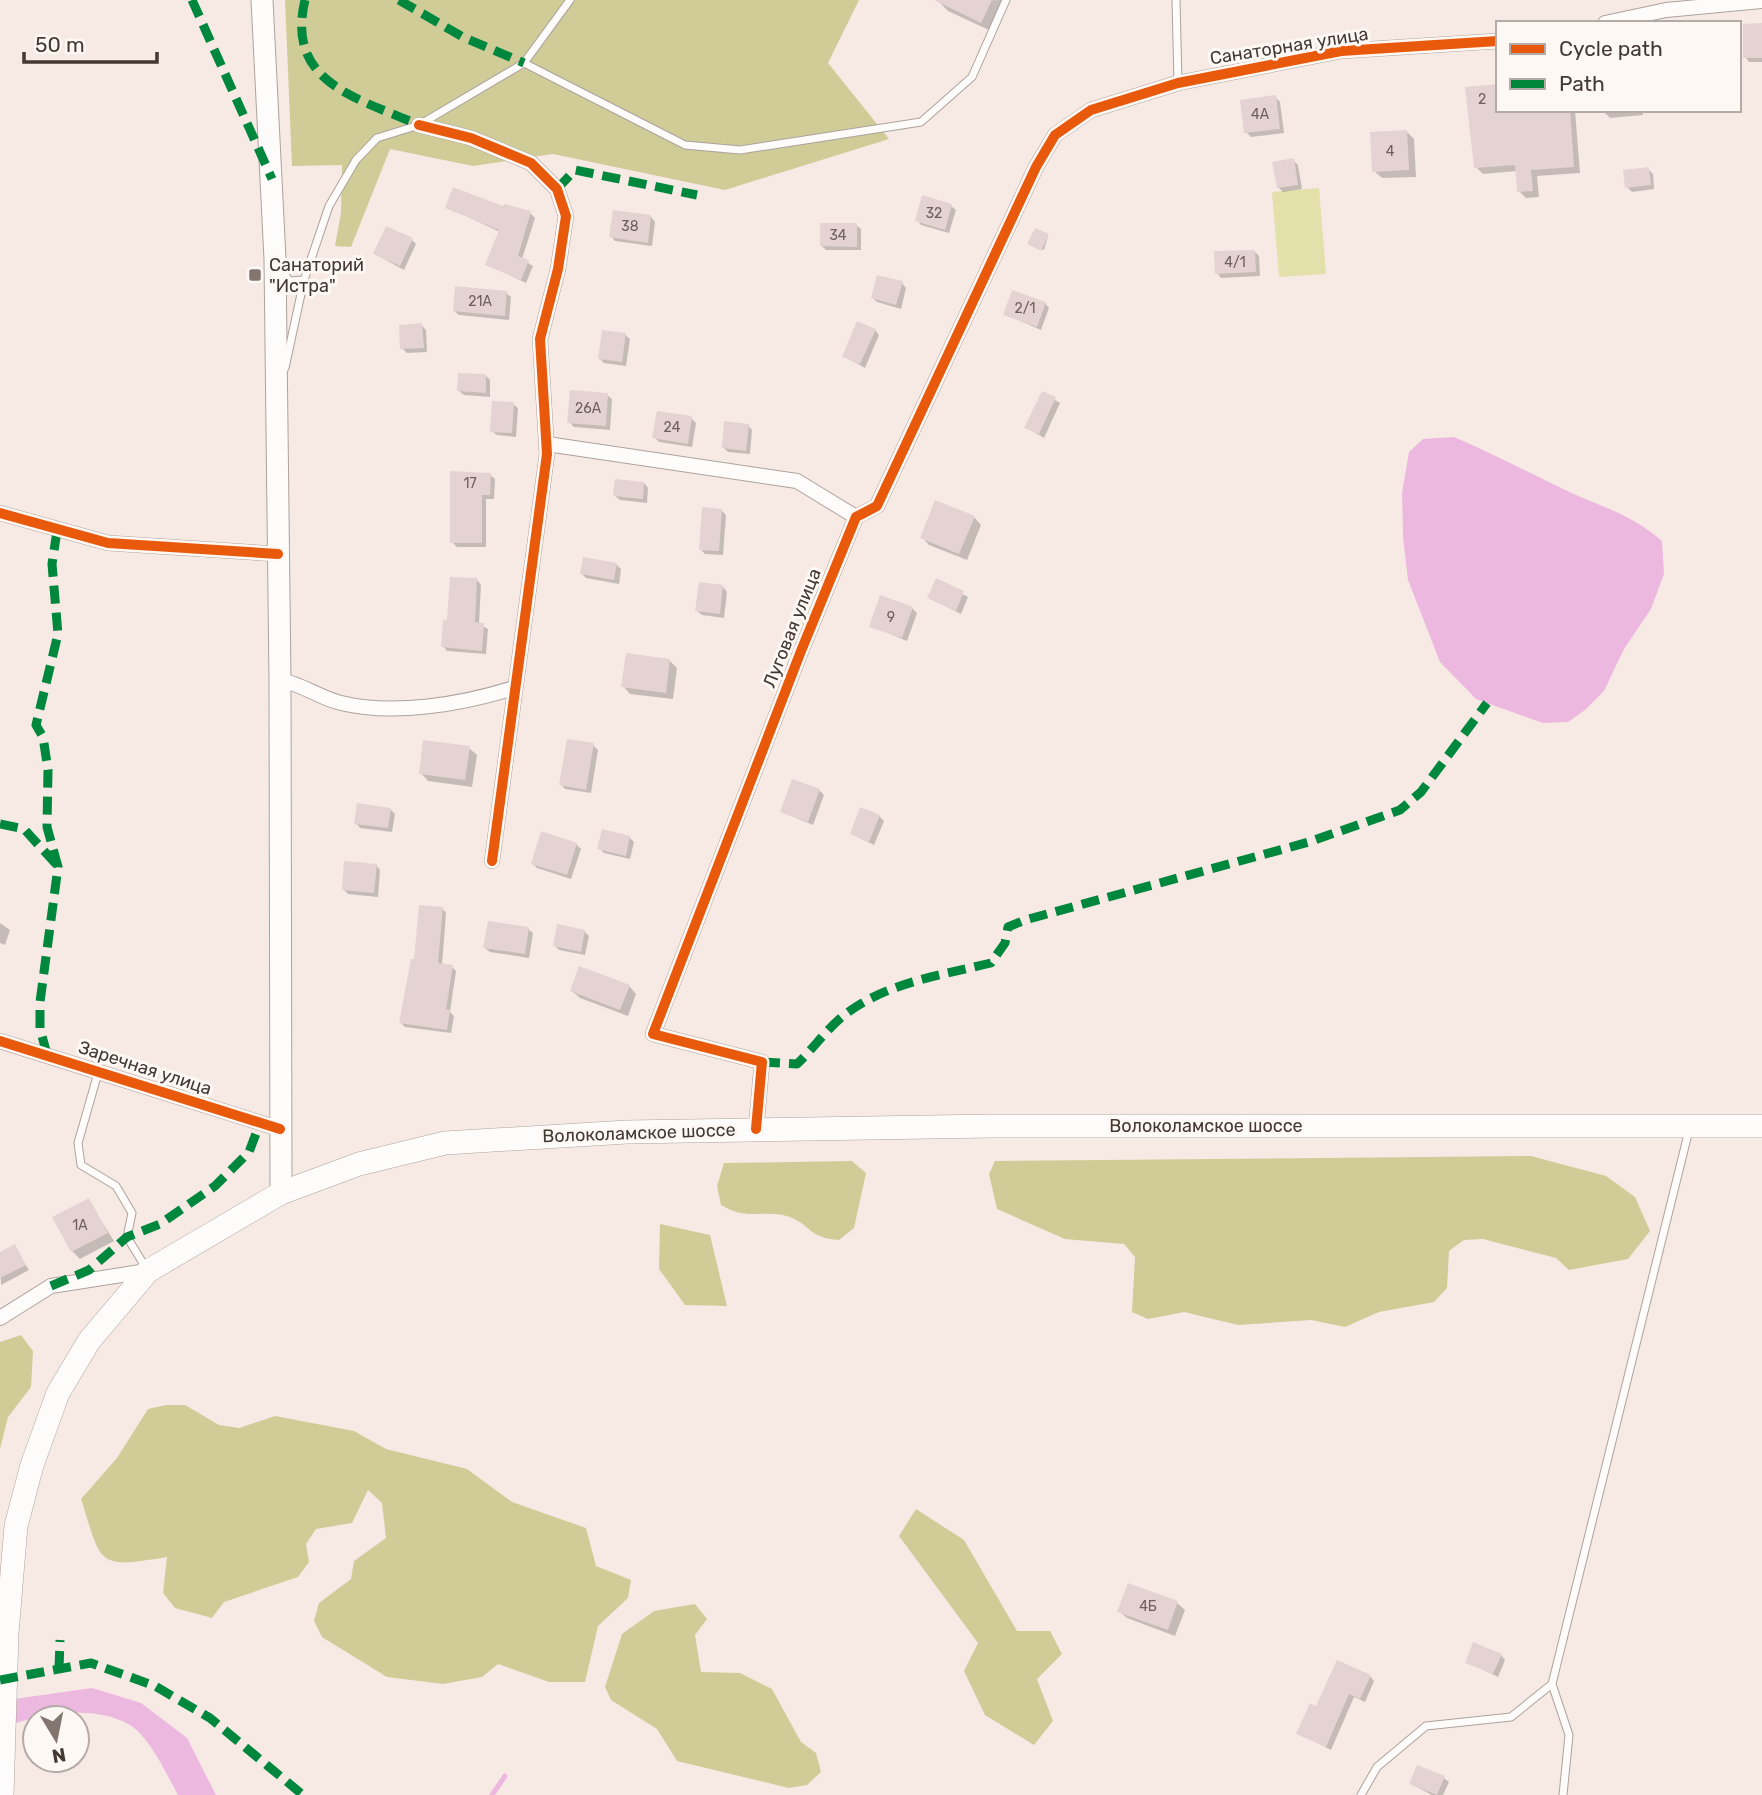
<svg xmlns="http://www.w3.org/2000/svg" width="1762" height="1795" font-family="Rubik,sans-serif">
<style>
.green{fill:#e2e0ab}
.forest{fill:#cfcc98}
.water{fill:#edb8df}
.shadow{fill:#0003}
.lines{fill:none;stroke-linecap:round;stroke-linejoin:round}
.stream{stroke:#edb8df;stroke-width:5}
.building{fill:#e4d3d2}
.service-casing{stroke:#ada29d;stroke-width:9}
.minor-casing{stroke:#ada29d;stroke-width:16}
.secondary-casing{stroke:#ada29d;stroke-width:23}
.primary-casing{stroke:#ada29d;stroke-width:24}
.service{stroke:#fefcfb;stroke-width:7}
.minor{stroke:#fefcfb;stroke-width:14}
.secondary{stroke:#fefcfb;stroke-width:21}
.primary{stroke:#fefcfb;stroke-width:23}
.quiet{stroke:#00873e;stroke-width:9;stroke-dasharray:18 9;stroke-linecap:butt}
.cycleway-casing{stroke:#fef8f5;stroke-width:15}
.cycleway{stroke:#e8590c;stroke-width:10}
.poi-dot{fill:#837671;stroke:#fef8f5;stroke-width:2.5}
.labels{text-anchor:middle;stroke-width:6;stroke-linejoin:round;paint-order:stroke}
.number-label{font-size:14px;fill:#6e615d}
.street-label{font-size:18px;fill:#443833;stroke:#fef8f5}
.poi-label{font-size:18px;fill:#443833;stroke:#fef8f5;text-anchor:start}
</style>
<rect width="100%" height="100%" fill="#f7eae4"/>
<polygon class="green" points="1319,188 1326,274 1279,277 1272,192"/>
<g class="forest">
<polygon points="285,0 859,0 828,63 889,139 725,190 553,154 473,166 390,149 351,247 335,246 341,213 342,165 292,166"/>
<polygon points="1531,1156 1606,1176 1635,1197 1650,1231 1628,1259 1569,1270 1556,1258 1483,1239 1464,1240 1449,1251 1447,1288 1434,1302 1379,1312 1345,1327 1311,1320 1238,1325 1184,1312 1148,1319 1132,1312 1135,1257 1124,1244 1065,1239 997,1209 989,1174 995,1161"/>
<path d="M852,1161L866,1173L854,1228L839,1240C809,1238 812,1226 790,1217C766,1208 749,1222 721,1205L717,1186L724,1163Z"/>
<polygon points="660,1224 710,1235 727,1306 685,1305 659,1269"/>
<polygon points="21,1335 33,1351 31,1387 8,1417 0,1449 0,1342"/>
<path d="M166,1405H185L219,1425L239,1428L275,1416L354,1431L386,1449L467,1469L512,1502L586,1528L596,1566L631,1580L628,1598L598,1626L585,1682H549L498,1664L482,1677L443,1684L387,1677L322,1637L314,1621L319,1603L351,1579L354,1561L386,1538L382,1503L368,1490L352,1523L316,1529L306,1544L309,1562L298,1577L224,1602L212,1618L175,1608L163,1593L167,1557C96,1569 102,1565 81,1499L117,1458L148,1409Z"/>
<polygon points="916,1509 964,1540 1017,1631 1050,1631 1062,1654 1037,1679 1053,1721 1034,1745 985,1715 964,1671 978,1643 899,1536"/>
<polygon points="695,1604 707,1619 695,1635 701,1672 740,1673 772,1689 801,1742 816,1753 821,1772 807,1785 789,1788 677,1761 657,1729 611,1700 605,1687 622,1634 654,1611"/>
</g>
<g class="water">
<path d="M1454,437C1489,452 1522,469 1557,486C1596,506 1628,511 1662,541L1664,574L1651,609L1624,649L1604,691L1585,710L1568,722L1543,723L1476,699L1440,662L1408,580L1403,537L1402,493L1409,452L1423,439Z"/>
<path d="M92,1688L141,1703L187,1738L216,1795H178C167,1775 149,1735 128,1724C88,1703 41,1716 0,1727V1701Z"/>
</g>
<g class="shadow">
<polygon points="1006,0 991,31 948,11 938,1"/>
<polygon points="1762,25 1762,62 1749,62 1745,57"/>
<polygon points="1275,97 1280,102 1284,133 1251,137 1246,132"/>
<polygon points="1498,110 1575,110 1580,173 1537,176 1539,197 1526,198 1519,191 1517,171 1483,174 1476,167"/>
<polygon points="1602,110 1643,110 1643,115 1610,118"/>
<polygon points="1406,131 1414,139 1416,177 1382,178 1374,171"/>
<polygon points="1293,160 1298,165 1302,189 1283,192 1278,187"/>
<polygon points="1648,169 1653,174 1654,189 1632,192 1627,187"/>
<polygon points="951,206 956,210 949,233 921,225 917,220"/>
<polygon points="447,207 504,208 530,213 535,218 522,259 533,266 526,283 487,264 500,232"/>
<polygon points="651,217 655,222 652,246 615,241 611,236"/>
<polygon points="856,225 861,229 861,250 826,250 822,246"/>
<polygon points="1048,236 1044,250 1030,244"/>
<polygon points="412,240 416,244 404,270 375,254"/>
<polygon points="1255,252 1259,256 1260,276 1221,278 1217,273"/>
<polygon points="902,283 906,288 901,309 877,302 873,298"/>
<polygon points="506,293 511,297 509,320 459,315 454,311"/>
<polygon points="1045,303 1049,308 1041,330 1005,314"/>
<polygon points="421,325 426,330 427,352 407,353 402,348"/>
<polygon points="875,330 879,335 865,368 844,356"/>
<polygon points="625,335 630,339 626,366 604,363 599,358"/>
<polygon points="486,376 490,380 490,397 464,395 459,391"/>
<polygon points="1043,393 1060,403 1044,438 1026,427"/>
<polygon points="607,395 612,399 610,430 574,427 569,422"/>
<polygon points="513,404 518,408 516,437 497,435 492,431"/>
<polygon points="691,418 696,423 692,447 659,442 654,437"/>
<polygon points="748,425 752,430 750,454 728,452 723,447"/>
<polygon points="490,475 495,479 494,499 486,499 486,547 457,547 452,542"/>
<polygon points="644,483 648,488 647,503 620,500 615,496"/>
<polygon points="721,510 726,515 723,555 705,554 700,549"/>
<polygon points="974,517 981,525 967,560 929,545 922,537"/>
<polygon points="616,564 621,569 619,584 586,578 582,574"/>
<polygon points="477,580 481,585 479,624 488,629 486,654 447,651 443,646 449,622"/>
<polygon points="937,581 968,597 961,614 929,598"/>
<polygon points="723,587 727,592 724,618 702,615 697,611"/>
<polygon points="912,608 917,613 907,641 871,626"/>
<polygon points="670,661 677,668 673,699 630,694 623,686"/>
<polygon points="593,745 598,750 591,793 565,789 561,784"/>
<polygon points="469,748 477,755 472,787 428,781 421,773"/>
<polygon points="819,790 824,795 813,825 782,812"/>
<polygon points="390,809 395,814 392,832 360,828 356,823"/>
<polygon points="879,816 884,821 874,845 852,834"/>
<polygon points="629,837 634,842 630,859 604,853 599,848"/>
<polygon points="576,844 581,849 571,879 537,868 533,864"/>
<polygon points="376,865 380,870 378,897 348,894 344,890"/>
<polygon points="442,908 446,913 442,965 452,967 456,971 450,1012 454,1016 451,1033 405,1027 400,1022 415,961"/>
<polygon points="0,923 10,930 5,945 0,943"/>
<polygon points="528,929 533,933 529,958 490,952 485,948"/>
<polygon points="584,931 589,936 585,955 559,950 555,946"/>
<polygon points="629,986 636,994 628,1016 580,998 572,991"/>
<polygon points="88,1200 114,1241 80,1259 72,1251"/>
<polygon points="14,1246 29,1270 1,1285 0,1254"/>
<polygon points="1177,1603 1185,1610 1175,1636 1127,1618 1119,1611"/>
<polygon points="1501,1655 1505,1660 1498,1677 1467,1662"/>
<polygon points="1370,1676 1374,1681 1365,1702 1354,1697 1331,1750 1298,1733 1317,1709"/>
<polygon points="1444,1778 1449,1782 1443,1795 1432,1795 1411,1784"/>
</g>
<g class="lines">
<polyline class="stream" points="492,1795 505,1776"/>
</g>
<g class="building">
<polygon points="934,0 992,0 981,23"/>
<polygon points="1762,23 1762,58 1743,58 1743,24"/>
<polygon points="1498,84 1498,110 1570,110 1574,167 1531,170 1533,191 1517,192 1515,165 1474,168 1465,87"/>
<polygon points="1276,95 1280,129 1244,133 1240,100"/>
<polygon points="1407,130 1409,170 1372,172 1370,132"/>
<polygon points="1294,158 1298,185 1277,188 1272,162"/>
<polygon points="1649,167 1651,185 1625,188 1623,170"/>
<polygon points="453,187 503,206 504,204 531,211 518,256 529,260 521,280 485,265 499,230 445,208"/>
<polygon points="922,195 952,204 945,230 915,221"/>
<polygon points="613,210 651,215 648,243 609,237"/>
<polygon points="820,223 857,223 857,247 820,246"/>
<polygon points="386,226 413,238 400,266 373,254"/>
<polygon points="1035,228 1049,234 1041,251 1027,244"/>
<polygon points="1255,250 1256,272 1215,274 1214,251"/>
<polygon points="877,275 903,281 896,305 871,298"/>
<polygon points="455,286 507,291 505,316 453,311"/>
<polygon points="1012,290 1046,302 1037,327 1003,315"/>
<polygon points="857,321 876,329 860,364 842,357"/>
<polygon points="422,323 424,348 400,349 399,325"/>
<polygon points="602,330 626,333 622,362 598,359"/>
<polygon points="458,373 486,374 486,393 457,391"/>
<polygon points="570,390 608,393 606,426 567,423"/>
<polygon points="1042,391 1056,397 1039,434 1024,428"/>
<polygon points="492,401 514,402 512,433 490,432"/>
<polygon points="657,411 692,416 688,444 652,438"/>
<polygon points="724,421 749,424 746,451 722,448"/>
<polygon points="450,471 491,473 490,495 482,495 482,543 450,543"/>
<polygon points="615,479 644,482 643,499 613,496"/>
<polygon points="935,500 975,516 959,554 920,538"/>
<polygon points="702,507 722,509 719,551 699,550"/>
<polygon points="583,557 617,563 614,580 580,574"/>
<polygon points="450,577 477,578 475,622 484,623 482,651 441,647 443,620 447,620"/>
<polygon points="936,578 964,591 956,611 927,598"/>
<polygon points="699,582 723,585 720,614 695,611"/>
<polygon points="880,595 913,607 902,638 869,627"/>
<polygon points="626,653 670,659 666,693 621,687"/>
<polygon points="567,739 594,743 586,790 559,785"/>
<polygon points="423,740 470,746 465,780 419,774"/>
<polygon points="792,779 820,789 808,822 780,812"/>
<polygon points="357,803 391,808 388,828 354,824"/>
<polygon points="860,807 880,815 869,842 850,834"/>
<polygon points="602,829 630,836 626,856 597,849"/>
<polygon points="541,831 577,843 567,875 531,864"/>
<polygon points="344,861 377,864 374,893 342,890"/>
<polygon points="419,905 443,907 438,963 453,965 446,1009 450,1010 447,1030 399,1023 411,959 414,959"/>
<polygon points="488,921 529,927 525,954 483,948"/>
<polygon points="557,924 585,930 581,952 553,946"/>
<polygon points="579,966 630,985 620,1010 570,991"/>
<polygon points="89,1198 108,1233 71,1252 52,1217"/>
<polygon points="15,1244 26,1265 0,1278 0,1252"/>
<polygon points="1128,1583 1178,1601 1168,1630 1117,1612"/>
<polygon points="1473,1642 1502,1654 1493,1674 1465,1663"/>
<polygon points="1337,1660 1371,1675 1360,1699 1349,1694 1326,1747 1296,1734 1310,1703 1316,1706"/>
<polygon points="1417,1765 1445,1776 1437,1795 1409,1784"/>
</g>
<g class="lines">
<g class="service-casing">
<g id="service">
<polyline points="1176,0 1178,83"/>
<polyline points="524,63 685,145 740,150 921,122 972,77 1006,0"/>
<polyline points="281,268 289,281 304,280 329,206 356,160 377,138 419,125 524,63 570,0"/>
<polyline points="285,368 304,280"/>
<polyline points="98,1073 78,1143 81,1165 116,1186 132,1213 127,1237 146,1268"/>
<polyline points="1552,1684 1569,1735 1563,1795"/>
<polyline points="1361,1795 1377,1767 1426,1726 1511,1717 1552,1684 1689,1130"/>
</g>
</g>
<g class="minor-casing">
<g id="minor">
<polyline points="1605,23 1666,10 1762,1"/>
<polyline points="419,125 471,138 531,163 557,189 566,216 558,269 540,339 547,454 492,861"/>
<polyline points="547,444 797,481 856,517"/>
<polyline points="0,513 108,543 278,554"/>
<path d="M280,680C302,684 320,698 341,703C394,716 463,704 514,688"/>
<polyline points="0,1041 280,1129"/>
<polyline points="756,1129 762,1062 653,1034 801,651 856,517 877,506 1036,167 1055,135 1091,110 1178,83 1341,51 1498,41"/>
<polyline points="0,1318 51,1286 147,1271"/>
</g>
</g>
<g class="secondary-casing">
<polyline id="secondary" points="262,0 275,259 280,680 281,1193"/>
</g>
<g class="primary-casing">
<polyline id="primary" points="2,1795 7,1633 16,1526 32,1465 58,1393 89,1341 148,1271 281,1193 359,1164 445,1143 627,1132 992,1126 1762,1126"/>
</g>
<use href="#service" class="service"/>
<use href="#minor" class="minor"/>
<use href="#secondary" class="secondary"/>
<use href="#primary" class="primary"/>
<g class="quiet">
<polyline points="192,0 272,179"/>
<path d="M305,0C285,83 358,98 419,125"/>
<polyline points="399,0 463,37 524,63"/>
<polyline points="557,189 575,170 697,195"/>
<polyline points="0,824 24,829 56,864"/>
<polyline points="47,1054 40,1029 40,1002 58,867 47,827 48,770 43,737 36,725 58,634 52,564 57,531"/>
<path d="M762,1062L797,1064C814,1048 829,1026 847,1013C889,982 942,975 991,963L1005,943L1008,927L1025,920L1309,842L1400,810L1421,792L1487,703"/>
<polyline points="51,1286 89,1270 127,1237 160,1224 215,1186 249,1152 260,1123"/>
<polyline points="59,1669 60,1640"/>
<polyline points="0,1680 91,1663 155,1686 210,1718 303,1795"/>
</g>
<g class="cycleway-casing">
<g id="cycleway">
<polyline points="419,125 471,138 531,163 557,189 566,216 558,269 540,339 547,454 492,861"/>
<polyline points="0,513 108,543 278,554"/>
<polyline points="0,1041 280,1129"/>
<polyline points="756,1129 762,1062 653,1034 801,651 856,517 877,506 1036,167 1055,135 1091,110 1178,83 1341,51 1498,41"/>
</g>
</g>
<use href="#cycleway" class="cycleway"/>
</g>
<rect class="poi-dot" x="248" y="268" width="14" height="14" rx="3.5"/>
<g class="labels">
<g class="number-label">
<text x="1482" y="104">2</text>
<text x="1260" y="119">4А</text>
<text x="1390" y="156">4</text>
<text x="934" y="218">32</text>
<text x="630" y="231">38</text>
<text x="838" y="240">34</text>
<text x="1235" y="267">4/1</text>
<text x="480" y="306">21А</text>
<text x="1025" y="313">2/1</text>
<text x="588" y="413">26А</text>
<text x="672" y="432">24</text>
<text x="470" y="488">17</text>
<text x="891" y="622">9</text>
<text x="80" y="1230">1А</text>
<text x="1148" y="1611">4Б</text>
</g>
<g class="street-label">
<text transform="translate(1289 46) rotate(-9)" y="6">Санаторная улица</text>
<text transform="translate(792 628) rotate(-68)" y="6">Луговая улица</text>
<text transform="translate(145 1068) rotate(18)" y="6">Заречная улица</text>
<text x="1206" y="1132">Волоколамское шоссе</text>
<text transform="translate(639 1133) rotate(-2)" y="6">Волоколамское шоссе</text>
</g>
<g class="poi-label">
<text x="269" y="271">Санаторий<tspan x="269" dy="21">"Истра"</tspan></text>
</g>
</g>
<rect x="1496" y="21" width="245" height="91" fill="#fef8f5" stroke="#b4aba7" stroke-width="2"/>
<rect x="1510" y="44" width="35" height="10" fill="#e8590c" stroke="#b4aba7" stroke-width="2"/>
<text x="1559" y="56" font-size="21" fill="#443833">Cycle path</text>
<rect x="1510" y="79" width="35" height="10" fill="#00873e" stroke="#b4aba7" stroke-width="2"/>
<text x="1559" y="91" font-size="21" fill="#443833">Path</text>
<g transform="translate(56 1739) rotate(170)"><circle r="33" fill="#fef8f5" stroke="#b4aba7" stroke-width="2"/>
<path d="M0-5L12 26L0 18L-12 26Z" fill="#837671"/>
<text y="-10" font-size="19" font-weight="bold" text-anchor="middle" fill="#443833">N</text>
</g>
<path d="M24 52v10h133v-10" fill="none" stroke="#443833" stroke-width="3.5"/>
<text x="35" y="52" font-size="21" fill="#443833" stroke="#fef8f5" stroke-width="5" paint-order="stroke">50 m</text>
</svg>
